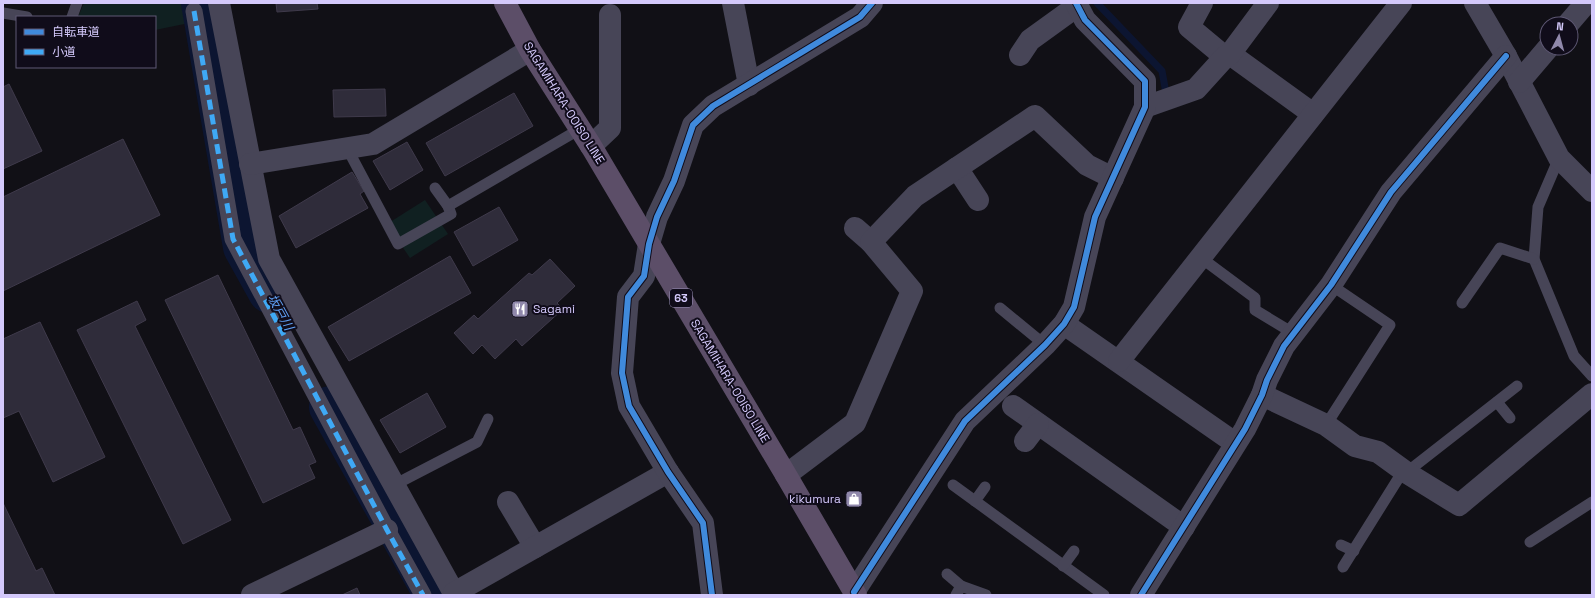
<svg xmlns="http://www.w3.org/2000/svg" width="1595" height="598" font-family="'Space Grotesk','Noto Sans JP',sans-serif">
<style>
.green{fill:#102021}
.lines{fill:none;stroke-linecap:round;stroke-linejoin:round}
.stream{stroke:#0c1531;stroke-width:7}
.river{stroke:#0c1531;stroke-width:42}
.building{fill:#2f2c3a;stroke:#3f3a4b}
.service{stroke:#474557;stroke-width:11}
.pedestrian{stroke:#474557;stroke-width:17}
.minor{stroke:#474557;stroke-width:22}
.tertiary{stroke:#474557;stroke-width:22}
.primary{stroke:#5c4e68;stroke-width:22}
.quiet{stroke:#3fa9f5;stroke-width:5;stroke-dasharray:10 5;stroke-linecap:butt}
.cycleway-casing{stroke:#100c1a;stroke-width:8}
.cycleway{stroke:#408adc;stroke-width:6}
.labels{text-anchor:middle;stroke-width:4;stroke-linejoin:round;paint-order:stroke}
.shield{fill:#100c1a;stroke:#9990b8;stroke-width:1}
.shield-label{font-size:11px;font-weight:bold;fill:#d4c9fb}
.street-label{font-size:12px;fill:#d4c9fb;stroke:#100c1a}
.poi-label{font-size:12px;fill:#d4c9fb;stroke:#100c1a;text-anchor:start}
.water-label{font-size:13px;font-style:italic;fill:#5f9ff3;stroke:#100c1a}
</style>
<rect width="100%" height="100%" fill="#111016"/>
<g class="green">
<polygon points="84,3 197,3 199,21 155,30 155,17 78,17"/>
<polygon points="425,200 448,234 410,258 387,224"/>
</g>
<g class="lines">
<polyline class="stream" points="1097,3 1162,71 1166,93"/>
<g class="river">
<polyline points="202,3 244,247 269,292"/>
<polyline points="330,407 435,595"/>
</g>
</g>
<g class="building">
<polygon points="276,3 317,3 318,9 277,12"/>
<polygon points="9,84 42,151 3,169 3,87"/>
<polygon points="385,89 386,116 334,117 333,90"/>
<polygon points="514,93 533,126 445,176 426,143"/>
<polygon points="123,139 160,215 3,291 3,197"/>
<polygon points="407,142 423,170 390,190 373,161"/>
<polygon points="352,172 364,191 360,194 368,208 296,248 279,216"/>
<polygon points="499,207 518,240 473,266 454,232"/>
<polygon points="450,256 471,293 349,361 328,327"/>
<polygon points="550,259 575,286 557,303 563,309 522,346 516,339 495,359 482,345 473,354 454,333 474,315 478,319 529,273 532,275"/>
<polygon points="218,275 293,430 300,427 316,462 309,465 315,478 263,503 165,300"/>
<polygon points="137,301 146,320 135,326 231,520 183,544 77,330"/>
<polygon points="40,322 105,457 53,482 19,411 3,418 3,339"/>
<polygon points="427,393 446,427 400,453 380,420"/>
<polygon points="3,503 36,571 42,568 55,595 3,595"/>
<polygon points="357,588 360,595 342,595"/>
</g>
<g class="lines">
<g class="service">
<polyline points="3,13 27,17"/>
<polyline points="72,17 77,3"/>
<polyline points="347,148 398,244 451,214 448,206 580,129"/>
<polyline points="1559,158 1538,207 1534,259 1574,356 1592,376"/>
<polyline points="435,188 448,206"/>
<polyline points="1200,257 1255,298 1255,310 1293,333"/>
<polyline points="1462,303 1500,248 1534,259"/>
<polyline points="1000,308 1045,345"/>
<polyline points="1497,402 1510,418"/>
<polyline points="1326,425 1390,325 1331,285"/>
<polyline points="394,485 477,442 488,419"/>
<polyline points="953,485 975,501"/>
<polyline points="985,487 975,501 1104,595"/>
<polyline points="1530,542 1592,502"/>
<polyline points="1341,545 1354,551"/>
<polyline points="1063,566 1074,551"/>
<polyline points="1343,567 1398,479 1517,386"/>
<polyline points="947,574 961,586"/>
<polyline points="956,595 961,586 986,595"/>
</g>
<polyline class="pedestrian" points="194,11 233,239 387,530 423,595"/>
<g class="minor">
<polyline points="219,3 269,259 455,595"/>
<polyline points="733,3 749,85"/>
<polyline points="1202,3 1189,27 1225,57"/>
<polyline points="1475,3 1506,56 1559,158 1592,191"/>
<polyline points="1568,24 1586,3"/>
<polyline points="1230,54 1313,114"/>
<polyline points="1020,55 1030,40 1077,6"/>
<polyline points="1519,82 1548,48"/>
<polyline points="1145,107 1196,89 1225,57 1230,54 1268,3"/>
<polyline points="591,146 610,128 610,15"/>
<polyline points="250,164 373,144 530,50"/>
<polyline points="957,168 978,200"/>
<polyline points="855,228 871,242"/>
<polyline points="1064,324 1235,443"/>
<polyline points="1119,361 1401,3"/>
<polyline points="1262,395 1326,425 1355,446 1378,452 1407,473 1459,505 1592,394"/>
<polyline points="1013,406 1184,527"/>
<polyline points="1025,441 1038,424"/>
<polyline points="786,475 855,423 912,291 871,242 915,196 1035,116 1087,165 1113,178"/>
<polyline points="508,502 535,547"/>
<polyline points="854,592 965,421 1045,345 1064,324 1074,307 1095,217 1145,107 1145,81 1085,20 1076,3"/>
<polyline points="454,593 668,472"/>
<polyline points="712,595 703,523 668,472 629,406 622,373 628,297 644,276 649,244 657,217 674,181 693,125 713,106 860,17 872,3"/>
<polyline points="1141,595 1245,429 1262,395 1267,380 1284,346 1331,285 1391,192 1506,56"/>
</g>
<polyline class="tertiary" points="252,595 387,530"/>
<polyline class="primary" points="505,3 530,50 591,146 786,475 856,595"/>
<polyline class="quiet" points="194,11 233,239 387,530 423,595"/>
<g class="cycleway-casing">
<g id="cycleway">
<polyline points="854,592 965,421 1045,345 1064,324 1074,307 1095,217 1145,107 1145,81 1085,20 1076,3"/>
<polyline points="712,595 703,523 668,472 629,406 622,373 628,297 644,276 649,244 657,217 674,181 693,125 713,106 860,17 872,3"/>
<polyline points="1141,595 1245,429 1262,395 1267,380 1284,346 1331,285 1391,192 1506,56"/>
</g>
</g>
<use href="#cycleway" class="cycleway"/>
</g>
<defs>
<g id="restaurant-square" transform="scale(0.9)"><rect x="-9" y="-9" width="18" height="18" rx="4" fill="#9088ab" stroke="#100c1a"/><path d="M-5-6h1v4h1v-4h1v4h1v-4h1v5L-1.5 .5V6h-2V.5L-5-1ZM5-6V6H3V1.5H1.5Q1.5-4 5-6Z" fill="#fff"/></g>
<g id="shop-square" transform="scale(0.9)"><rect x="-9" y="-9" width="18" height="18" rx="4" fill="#9088ab" stroke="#100c1a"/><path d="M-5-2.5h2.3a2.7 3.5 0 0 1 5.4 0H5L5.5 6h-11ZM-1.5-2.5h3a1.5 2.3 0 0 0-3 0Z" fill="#fff"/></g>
</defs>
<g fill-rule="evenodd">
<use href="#restaurant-square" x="520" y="309"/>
<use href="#shop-square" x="854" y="499"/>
</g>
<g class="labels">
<rect class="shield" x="670" y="289" width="22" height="18" rx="3"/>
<g class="shield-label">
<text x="681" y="302">63</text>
</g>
<g class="street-label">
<text transform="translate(564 103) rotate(58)" y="4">SAGAMIHARA-OOISO LINE</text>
<text transform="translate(730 381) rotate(59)" y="4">SAGAMIHARA-OOISO LINE</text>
</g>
<g class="poi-label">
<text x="533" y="313">Sagami</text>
<text x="841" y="503" text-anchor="end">kikumura</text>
</g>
<g class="water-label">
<text transform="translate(281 312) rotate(61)" y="5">坂戸川</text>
</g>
</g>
<rect width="1595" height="598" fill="none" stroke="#d4c9fb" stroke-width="8"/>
<rect x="16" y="16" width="140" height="52" fill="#100c1a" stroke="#5e5874"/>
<rect x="24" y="29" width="20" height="6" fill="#408adc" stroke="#5e5874"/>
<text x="52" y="36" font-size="12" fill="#d4c9fb">自転車道</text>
<rect x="24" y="49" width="20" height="6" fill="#3fa9f5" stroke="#5e5874"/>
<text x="52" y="56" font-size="12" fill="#d4c9fb">小道</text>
<g transform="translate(1559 36) rotate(6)"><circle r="19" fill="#100c1a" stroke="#5e5874"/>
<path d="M0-3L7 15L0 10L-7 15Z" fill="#9088ab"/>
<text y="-6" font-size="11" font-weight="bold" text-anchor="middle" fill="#d4c9fb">N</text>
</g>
</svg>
